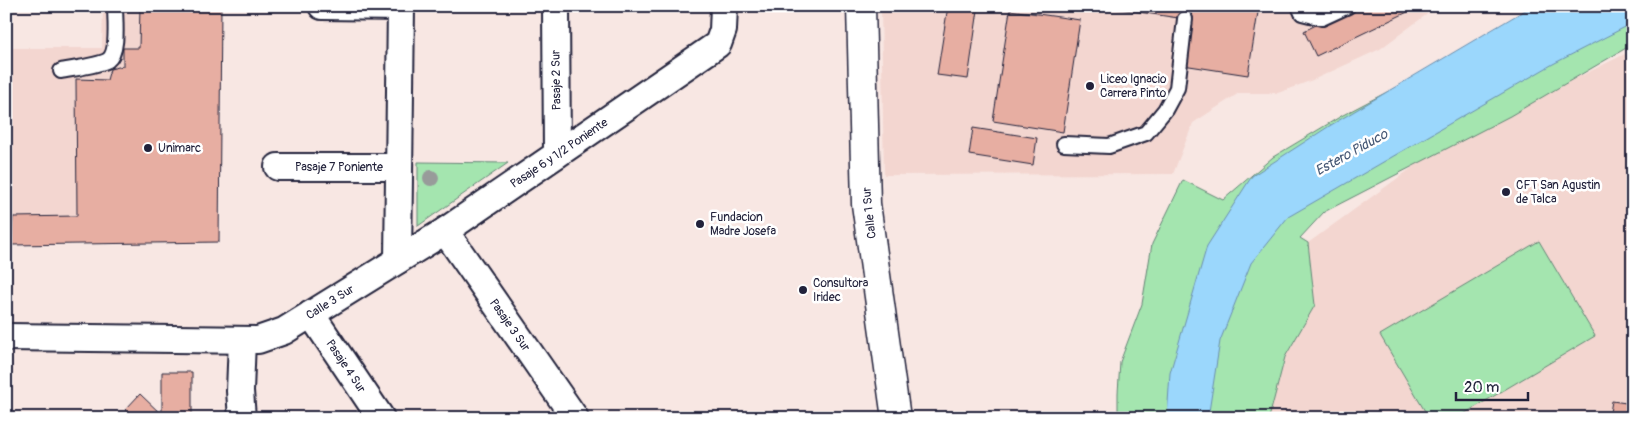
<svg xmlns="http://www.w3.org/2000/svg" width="1639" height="424" font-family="Pangolin,sans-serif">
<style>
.built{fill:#f3d6d0}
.green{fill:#a4e5af;stroke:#638475}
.water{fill:#9bd7fc;stroke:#6b8faf}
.building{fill:#e7aea2;stroke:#22223b}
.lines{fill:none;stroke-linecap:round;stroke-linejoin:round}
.lane-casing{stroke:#22223b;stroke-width:18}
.street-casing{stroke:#22223b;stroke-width:30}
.secondary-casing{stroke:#22223b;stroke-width:31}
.lane{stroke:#fff;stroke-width:14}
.street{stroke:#fff;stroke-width:26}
.secondary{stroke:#fff;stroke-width:28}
.tree{fill:#989b9a}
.poi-dot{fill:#22223b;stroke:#fff;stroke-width:2}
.labels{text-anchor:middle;stroke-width:5;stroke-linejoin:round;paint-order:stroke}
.poi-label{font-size:12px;fill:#22223b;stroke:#fff;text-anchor:start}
.street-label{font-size:12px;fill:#22223b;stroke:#fff}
.water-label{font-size:14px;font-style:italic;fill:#465875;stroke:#fff}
</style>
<rect width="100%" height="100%" fill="#f8e7e3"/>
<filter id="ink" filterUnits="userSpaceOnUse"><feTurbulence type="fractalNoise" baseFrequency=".02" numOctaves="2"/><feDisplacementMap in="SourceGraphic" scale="10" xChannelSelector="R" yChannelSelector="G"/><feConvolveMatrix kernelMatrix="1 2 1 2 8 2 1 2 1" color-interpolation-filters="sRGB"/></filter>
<g filter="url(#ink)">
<g class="built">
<polygon points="103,6 221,6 219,242 11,245 6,242 6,48 102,48"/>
<polygon points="881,6 1438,6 1380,49 1315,79 1278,93 1239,93 1193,123 1173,174 884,175"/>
<polygon points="1633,50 1633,418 1269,418 1285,357 1315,305 1308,243 1449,141"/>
</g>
<g class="green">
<polygon points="1633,6 1633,44 1510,116 1324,212 1300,238 1308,243 1315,305 1285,357 1269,418 1118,418 1118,393 1120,362 1142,304 1152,244 1183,180 1223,200 1273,157 1343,115 1469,49"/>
<polygon points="418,162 508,163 418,226"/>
<polygon points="1539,241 1595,336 1457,418 1429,418 1380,335"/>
</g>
<polygon class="water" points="1532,6 1633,6 1633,23 1553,64 1288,217 1251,263 1220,341 1208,418 1167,418 1170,373 1207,246 1252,176 1331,125"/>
<g class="building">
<polygon points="140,6 221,6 219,242 11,245 13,217 77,216 76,79 107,80 110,69 123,66 123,48 139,48"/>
<polygon points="948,6 978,10 968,79 937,75"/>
<polygon points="1100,6 1259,6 1248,75 1183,65 1191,20"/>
<polygon points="1354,6 1420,6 1316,56 1304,31"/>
<polygon points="1010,10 1080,20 1063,132 993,121"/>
<polygon points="973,128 1037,138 1033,165 969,155"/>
<polygon points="162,372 192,372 192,418 203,418 133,418 125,410 140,394 162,415"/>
<polygon points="1612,401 1633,404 1633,418 1609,418"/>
</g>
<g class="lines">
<g class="lane-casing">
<g id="lane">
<polyline points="1299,6 1302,13 1322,18 1348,6"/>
<path d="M61,71C71,69 101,65 108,60C119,52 115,20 115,6"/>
<polyline points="1064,144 1109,146 1146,133 1165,110 1177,88 1185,19"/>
</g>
</g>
<g class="street-casing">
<g id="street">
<polyline points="322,6 401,7"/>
<polyline points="556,6 557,154"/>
<polyline points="278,167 399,167"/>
<polyline points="445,231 575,418"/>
<polyline points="398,260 401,6"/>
<polyline points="311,314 381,418"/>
<polyline points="6,337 258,340 284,331 445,231 718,44 723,30 724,6"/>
<polyline points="242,340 240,391 242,418"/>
</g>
</g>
<g class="secondary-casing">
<polyline id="secondary" points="861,6 866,204 896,418"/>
</g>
<use href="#lane" class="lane"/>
<use href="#street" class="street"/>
<use href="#secondary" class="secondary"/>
</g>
<circle class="tree" cx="431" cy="178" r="8"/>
</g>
<g class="poi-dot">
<circle cx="1090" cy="86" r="5"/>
<circle cx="148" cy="148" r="5"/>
<circle cx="1506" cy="192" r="5"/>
<circle cx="700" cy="224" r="5"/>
<circle cx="803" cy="290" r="5"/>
</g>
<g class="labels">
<g class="poi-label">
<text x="1100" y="83">Liceo Ignacio<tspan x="1100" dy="14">Carrera Pinto</tspan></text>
<text x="158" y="152">Unimarc</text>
<text x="1516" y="189">CFT San Agustin<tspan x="1516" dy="14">de Talca</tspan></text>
<text x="710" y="221">Fundacion<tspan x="710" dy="14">Madre Josefa</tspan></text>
<text x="813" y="287">Consultora<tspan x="813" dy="14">Iridec</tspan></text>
</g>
<g class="street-label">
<text transform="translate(556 80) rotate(-91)" y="4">Pasaje 2 Sur</text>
<text transform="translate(559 153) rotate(-34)" y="4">Pasaje 6 y 1/2 Poniente</text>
<text x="339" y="171">Pasaje 7 Poniente</text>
<text transform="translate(869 213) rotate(-96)" y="4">Calle 1 Sur</text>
<text transform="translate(330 302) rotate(-32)" y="4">Calle 3 Sur</text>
<text transform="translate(510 325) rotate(55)" y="4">Pasaje 3 Sur</text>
<text transform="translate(346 366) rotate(56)" y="4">Pasaje 4 Sur</text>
</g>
<g class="water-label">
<text transform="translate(1351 152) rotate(-29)" y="5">Estero Piduco</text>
</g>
</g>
<rect width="1639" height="424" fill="none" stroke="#fff" stroke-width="25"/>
<rect x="12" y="12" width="1614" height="399" fill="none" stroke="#22223b" stroke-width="2" filter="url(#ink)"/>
<path d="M1456 392v8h72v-8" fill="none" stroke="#22223b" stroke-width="2.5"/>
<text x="1464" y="392" font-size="15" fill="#22223b" stroke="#ffffff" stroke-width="4" paint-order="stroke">20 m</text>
</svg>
